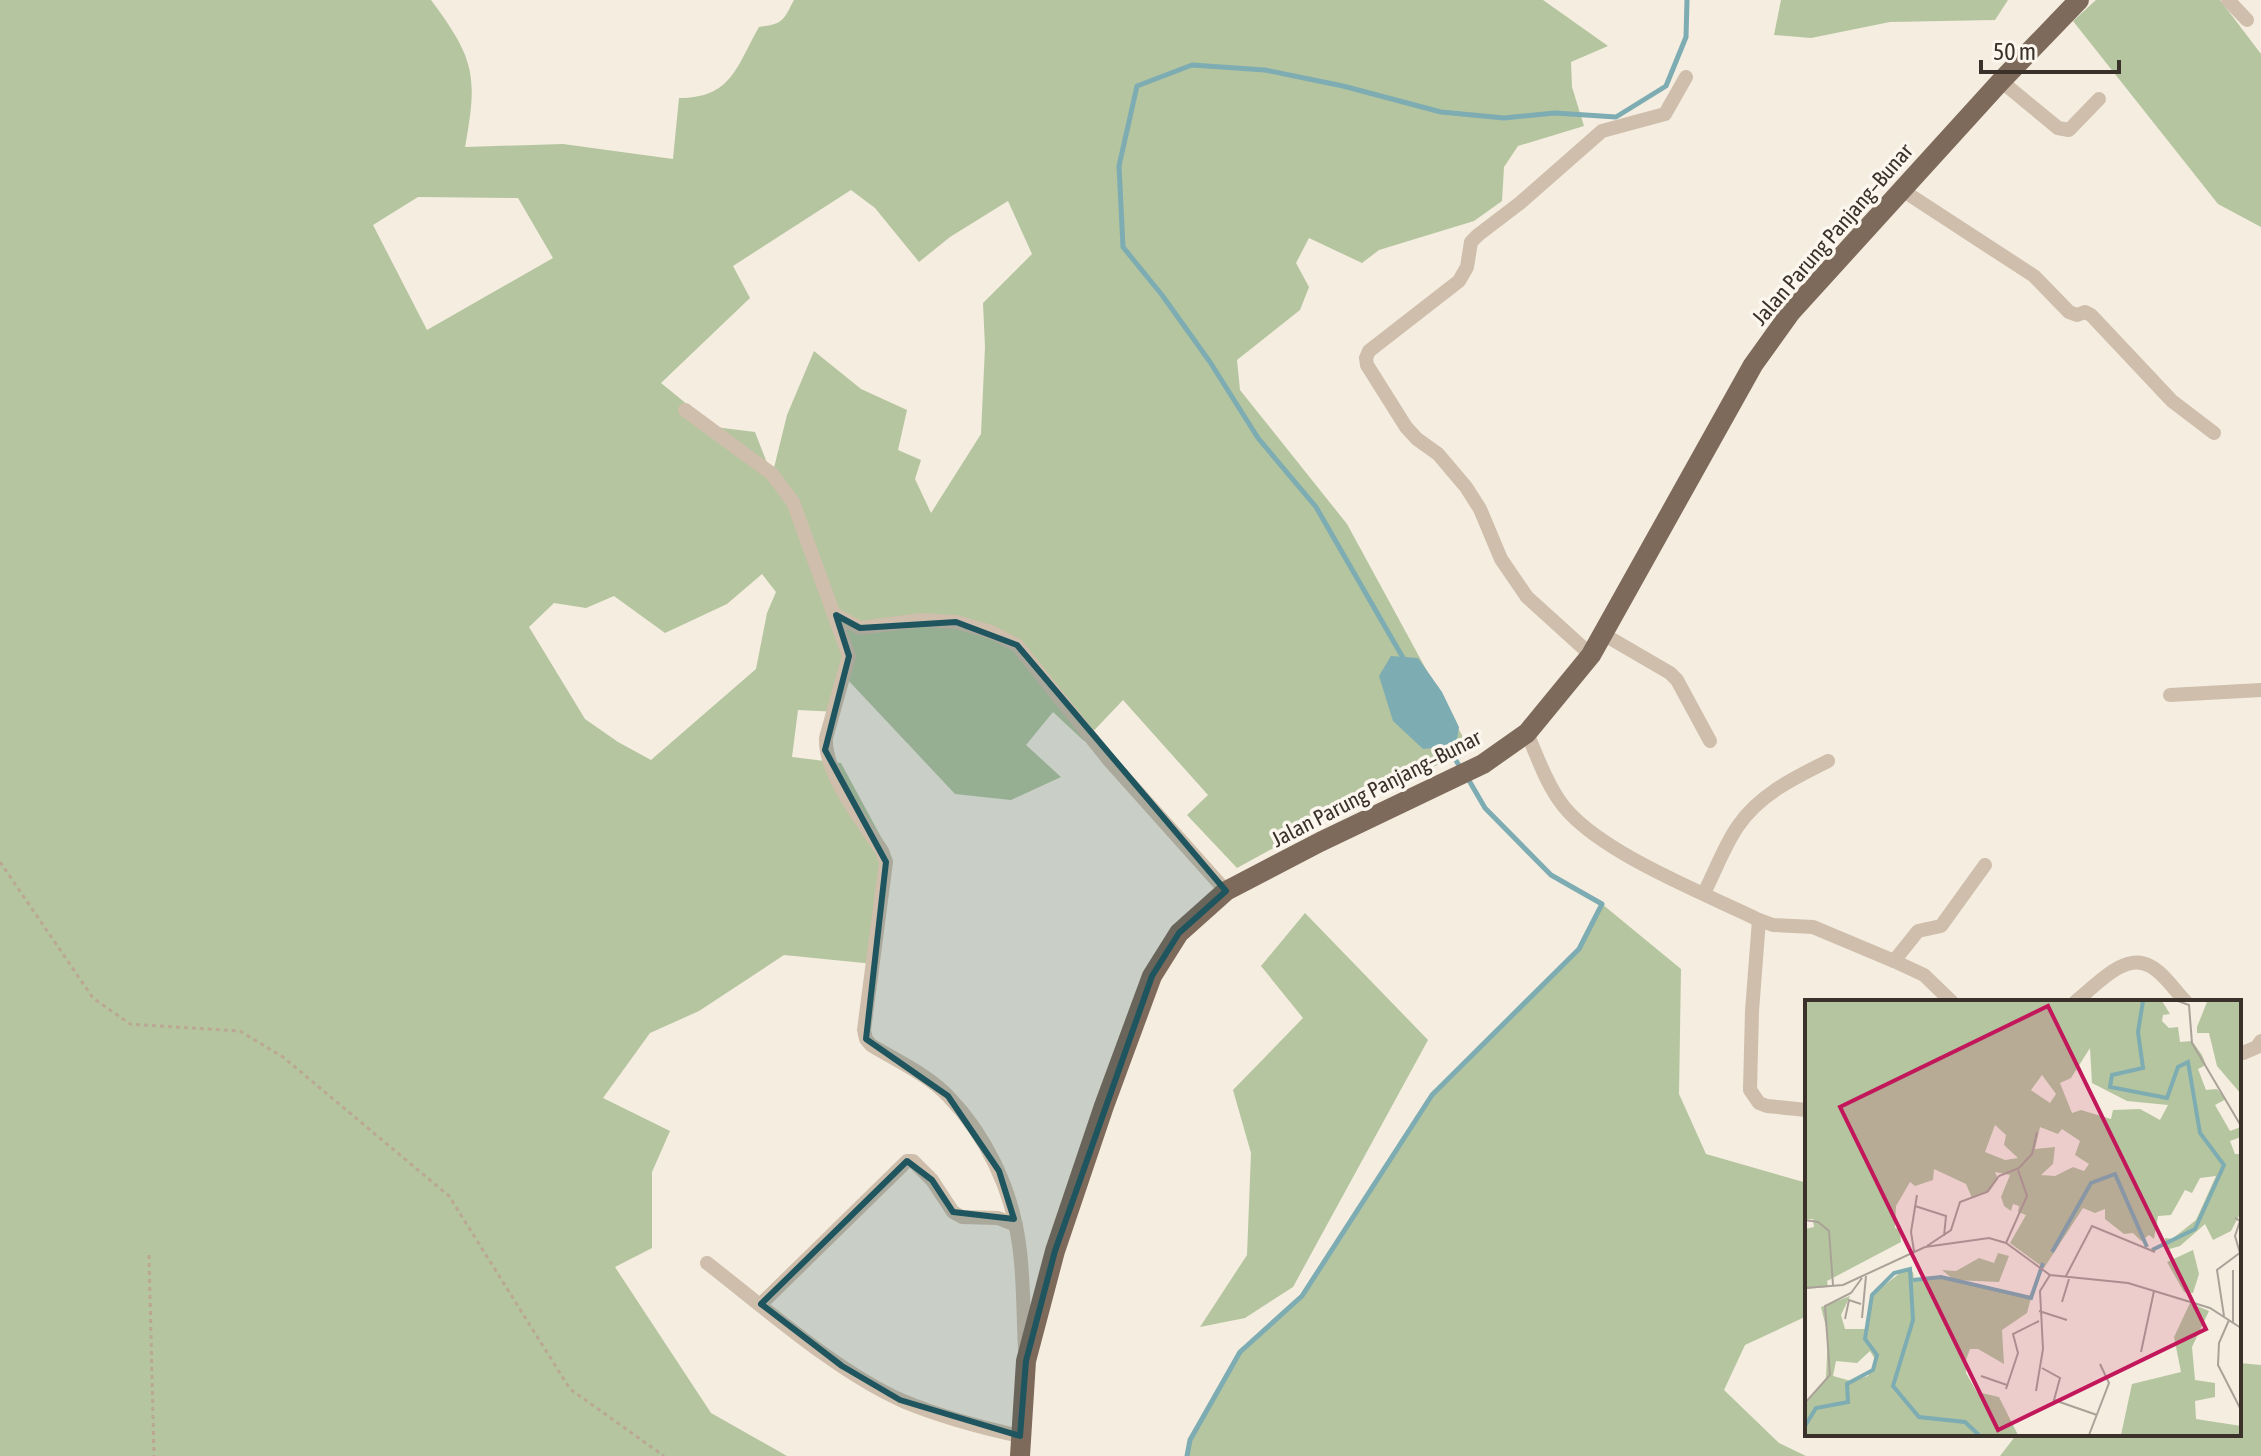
<svg xmlns="http://www.w3.org/2000/svg" width="2261" height="1456" font-family="'Asap Condensed',sans-serif">
<style>
.green{fill:#b5c59f;fill-rule:evenodd}
.water{fill:#7eacb3}
.lines{fill:none;stroke-linecap:round;stroke-linejoin:round}
.stream{stroke:#7eacb3;stroke-width:5}
.path{stroke:#baa895;stroke-width:3;stroke-dasharray:4 4;stroke-linecap:butt}
.street{stroke:#cebeab;stroke-width:14}
.primary{stroke:#7e6a5b;stroke-width:20}
.marked{fill:#1e555f;fill-opacity:0.2;stroke:#1e555f;stroke-width:6;stroke-linejoin:round}
.labels{text-anchor:middle;stroke-width:7;stroke-linejoin:round;paint-order:stroke}
.street-label{font-size:22px;fill:#3b312b;stroke:#fbf6ee}
.inset-river{fill:none;stroke:#7eacb3;stroke-width:4}
.inset-road{fill:none;stroke:#aaa298;stroke-width:2}
.view{fill:#c2185b;fill-opacity:0.15;stroke:#c2185b;stroke-width:4}
.inset-edge{fill:none;stroke:#3b312b;stroke-width:4}
</style>
<rect width="100%" height="100%" fill="#f4ede0"/>
<g class="green">
<path d="M0,0H431C475,59 478,76 465,147L563,144L673,159L679,98C732,98 736,67 759,27C783,24 783,21 794,0H1543L1608,46L1571,62L1572,87L1584,126L1518,146L1504,167L1502,201L1474,221L1379,250L1362,263L1309,238L1296,263L1309,287L1300,310L1237,360L1240,390L1347,524L1470,750L1365,798L1237,868L1187,815L1208,795L1123,700L1084,741L1053,712L1026,745L1061,777L1011,800L955,794L847,679L838,712L798,710L792,757L841,763L888,850L874,964L784,955L699,1011L650,1033L603,1098L670,1131L652,1172V1248L615,1267L711,1413L787,1456H0ZM851,190L875,208L919,262L950,237L1008,201L1032,254L983,303L985,347L981,434L931,513L915,479L921,460L898,450L907,410L861,389L814,351L787,415L772,476L755,432L715,427L661,383L750,298L733,266ZM418,197L518,198L553,258L427,330L373,225ZM762,574L776,592L767,613L756,669L651,760L618,742L585,719L529,627L554,603L586,608L614,596L665,633L727,604Z"/>
<polygon points="1781,0 2008,0 1995,20 1890,22 1811,38 1774,35"/>
<polygon points="2096,0 2220,0 2261,54 2261,227 2218,204 2073,21"/>
<polygon points="1602,904 1681,969 1679,1094 1706,1154 1807,1183 1807,1316 1745,1345 1724,1390 1779,1443 1806,1456 1187,1456 1190,1440 1240,1352 1302,1296 1432,1095 1579,949"/>
<polygon points="1305,913 1428,1040 1293,1287 1245,1318 1200,1327 1247,1255 1251,1153 1233,1090 1303,1018 1261,966"/>
<polygon points="2239,1363 2261,1365 2261,1456 2000,1456 2017,1434 2239,1434"/>
</g>
<polygon class="water" points="1391,656 1418,658 1442,692 1459,727 1456,746 1423,749 1393,721 1379,676"/>
<g class="lines">
<g class="stream">
<polyline points="1406,663 1316,507 1258,438 1210,362 1162,295 1123,247 1119,166 1137,86 1192,65 1265,70 1343,86 1441,112 1504,118 1555,113 1616,117 1666,86 1686,37 1687,0"/>
<polyline points="1446,743 1461,769"/>
<polyline points="1187,1456 1190,1440 1240,1352 1302,1296 1432,1095 1579,949 1602,904 1551,875 1485,808 1467,777"/>
</g>
<g class="path">
<polyline points="0,862 93,998 130,1024 240,1031 283,1057 449,1196 570,1389 664,1456"/>
<polyline points="149,1255 154,1456"/>
</g>
<g class="street">
<polyline points="2228,0 2247,20"/>
<polyline points="2001,81 2058,128 2069,130 2099,99"/>
<polyline points="1902,190 2034,276 2069,312 2077,315 2085,312 2091,315 2172,401 2214,433"/>
<path d="M685,410L772,474L793,502L849,656L826,738C824,773 863,822 882,851L886,862L864,1030L866,1039L871,1045C897,1061 927,1074 948,1096C986,1135 1012,1190 1019,1244C1024,1278 1023,1314 1025,1348"/>
<polyline points="836,615 860,628 922,620 956,622 991,632 1017,645 1108,759 1226,891"/>
<polyline points="1603,634 1670,673 1677,680 1710,741"/>
<polyline points="1591,655 1527,597 1501,559 1480,509 1466,487 1438,454 1417,439 1406,427 1367,365 1366,358 1369,351 1459,281 1467,267 1471,242 1478,235 1520,203 1602,131 1665,114 1686,77"/>
<polyline points="2170,695 2261,690"/>
<path d="M1527,733C1537,756 1545,780 1559,800C1592,850 1704,893 1759,920L1773,925L1813,927L1894,961L1924,975L1952,1002"/>
<path d="M1704,893C1715,872 1724,846 1738,826C1760,794 1794,778 1828,761"/>
<polyline points="1759,920 1752,1011 1750,1090 1759,1103 1767,1106 1807,1110"/>
<polyline points="1894,961 1918,931 1941,926 1985,865"/>
<path d="M2075,1002C2095,987 2124,951 2150,966C2164,973 2175,991 2186,1002"/>
<polyline points="2239,1051 2243,1053 2257,1047 2261,1041"/>
<path d="M707,1263C765,1308 837,1372 903,1401C941,1417 979,1427 1020,1436"/>
<polyline points="761,1304 907,1161 913,1161 932,1180 953,1212 962,1217 998,1218 1016,1225"/>
</g>
<polyline class="primary" points="1020,1456 1026,1361 1055,1251 1104,1106 1152,976 1179,933 1226,891 1320,842 1483,764 1527,733 1591,655 1753,365 1791,312 2001,81 2079,0"/>
</g>
<path class="marked" d="M836,615L860,628L956,622L1017,645L1226,891L1179,933L1152,976L1055,1251L1026,1361L1020,1436L900,1400L842,1366L761,1304L907,1161L932,1180L953,1212L1014,1219L999,1171L948,1096L866,1039L886,862L825,750L849,656Z"/>
<g class="labels">
<g class="street-label">
<text transform="translate(1832 234) rotate(-49)" y="8">Jalan Parung Panjang–Bunar</text>
<text transform="translate(1376 788) rotate(-27)" y="8">Jalan Parung Panjang–Bunar</text>
</g>
</g>
<g transform="translate(1805 1000)">
<rect width="436" height="436" fill="#f4ede0"/>
<path d="M0,1H357L365,14L358,15L357,21L364,28L373,27L375,42L387,41L397,55L401,65L393,69L401,90L412,89L421,99L410,105L425,131L436,127V137L425,141L430,154H436V212L426,231L408,240L400,224L375,246L361,250L360,238L367,239L391,220L411,176L395,178L387,193L380,190L366,215L353,216L349,239L344,235L336,241L328,233L319,234L300,219V209L290,213L278,208L239,268L205,243L221,215L213,212L214,206L208,204L206,211L199,206L196,197L205,175L190,172L193,179L184,192L167,198L161,184L129,169L128,180L110,186L105,182L91,206L90,228L95,229L96,242L22,281L23,287L0,289V229L9,227L8,219H0ZM285,48L287,83L322,101L363,105L355,120L335,109L308,110L306,119L276,110L267,113L255,83L266,78ZM237,75L251,94L245,103L226,90ZM190,125L201,135L199,145L213,158L200,160L180,152ZM235,127L253,134L257,129L275,141L270,155L284,164L279,171L268,167L250,176L236,175L248,164L250,147L230,149ZM436,1V94L412,66L404,33H392V27L402,2ZM388,250L394,274L388,293L379,292L362,262ZM193,253L204,256L194,282L149,280L137,270L151,271L174,258L189,263ZM100,269L108,272L109,280L136,277L226,298L222,313L197,330L199,364L173,349H165L161,360V373L172,392L194,397L213,435H0V405L21,378L23,335L16,307L45,296L36,315L40,329H61L67,295ZM65,351L71,361L63,376L46,381L28,376L31,361L52,363ZM385,303L404,311L387,347L390,380L410,383V397L390,401L391,419L436,426V435H316L327,384L376,372L369,337Z" fill="#b5c59f" fill-rule="evenodd"/>
<path class="inset-river" d="M338,1L333,32L338,68L307,75L305,87L362,98L373,67L383,62L395,133L419,165L390,229L347,250M247,252L286,183L310,174L342,247M108,280L136,277L226,298L238,263M0,426L11,408L43,402L42,384L68,370L72,355L60,339L67,295L89,273L105,269L108,320L88,386L114,417L160,422L174,435"/>
<path class="inset-road" d="M373,1L384,5L387,43L436,126M110,206L141,216L139,236M430,218L435,221L430,236L435,253M0,220L13,222L24,231L28,285M201,243L222,196L213,170M122,246L146,230L155,202L182,192L194,176L214,168L227,154L232,132M109,251L106,232L112,195M261,276L287,226L350,252M0,288L38,285L120,247L184,238L201,243L245,275L323,283L405,308L436,328M257,302L264,279M234,311L262,320M419,316L412,270L436,252M57,318L61,276M40,319L44,300L56,304M424,320L414,343L413,365L436,410M428,323V270M336,352L349,291M237,368L255,378L249,400L292,415M176,376L202,385M201,389L213,353L208,334L234,321M231,391L238,349L235,291L245,275M0,403L25,375L20,306L46,293L57,278M284,435L304,383L295,364"/>
<path class="view" d="M243,6L401,329L193,430L35,107Z"/>
<rect width="436" height="436" class="inset-edge"/>
</g>
<path d="M1981 60v12h138v-12" fill="none" stroke="#3b312b" stroke-width="4"/>
<text x="1993" y="60" font-size="24" fill="#3b312b" stroke="#fbf6ee" stroke-width="6" paint-order="stroke">50 m</text>
</svg>
